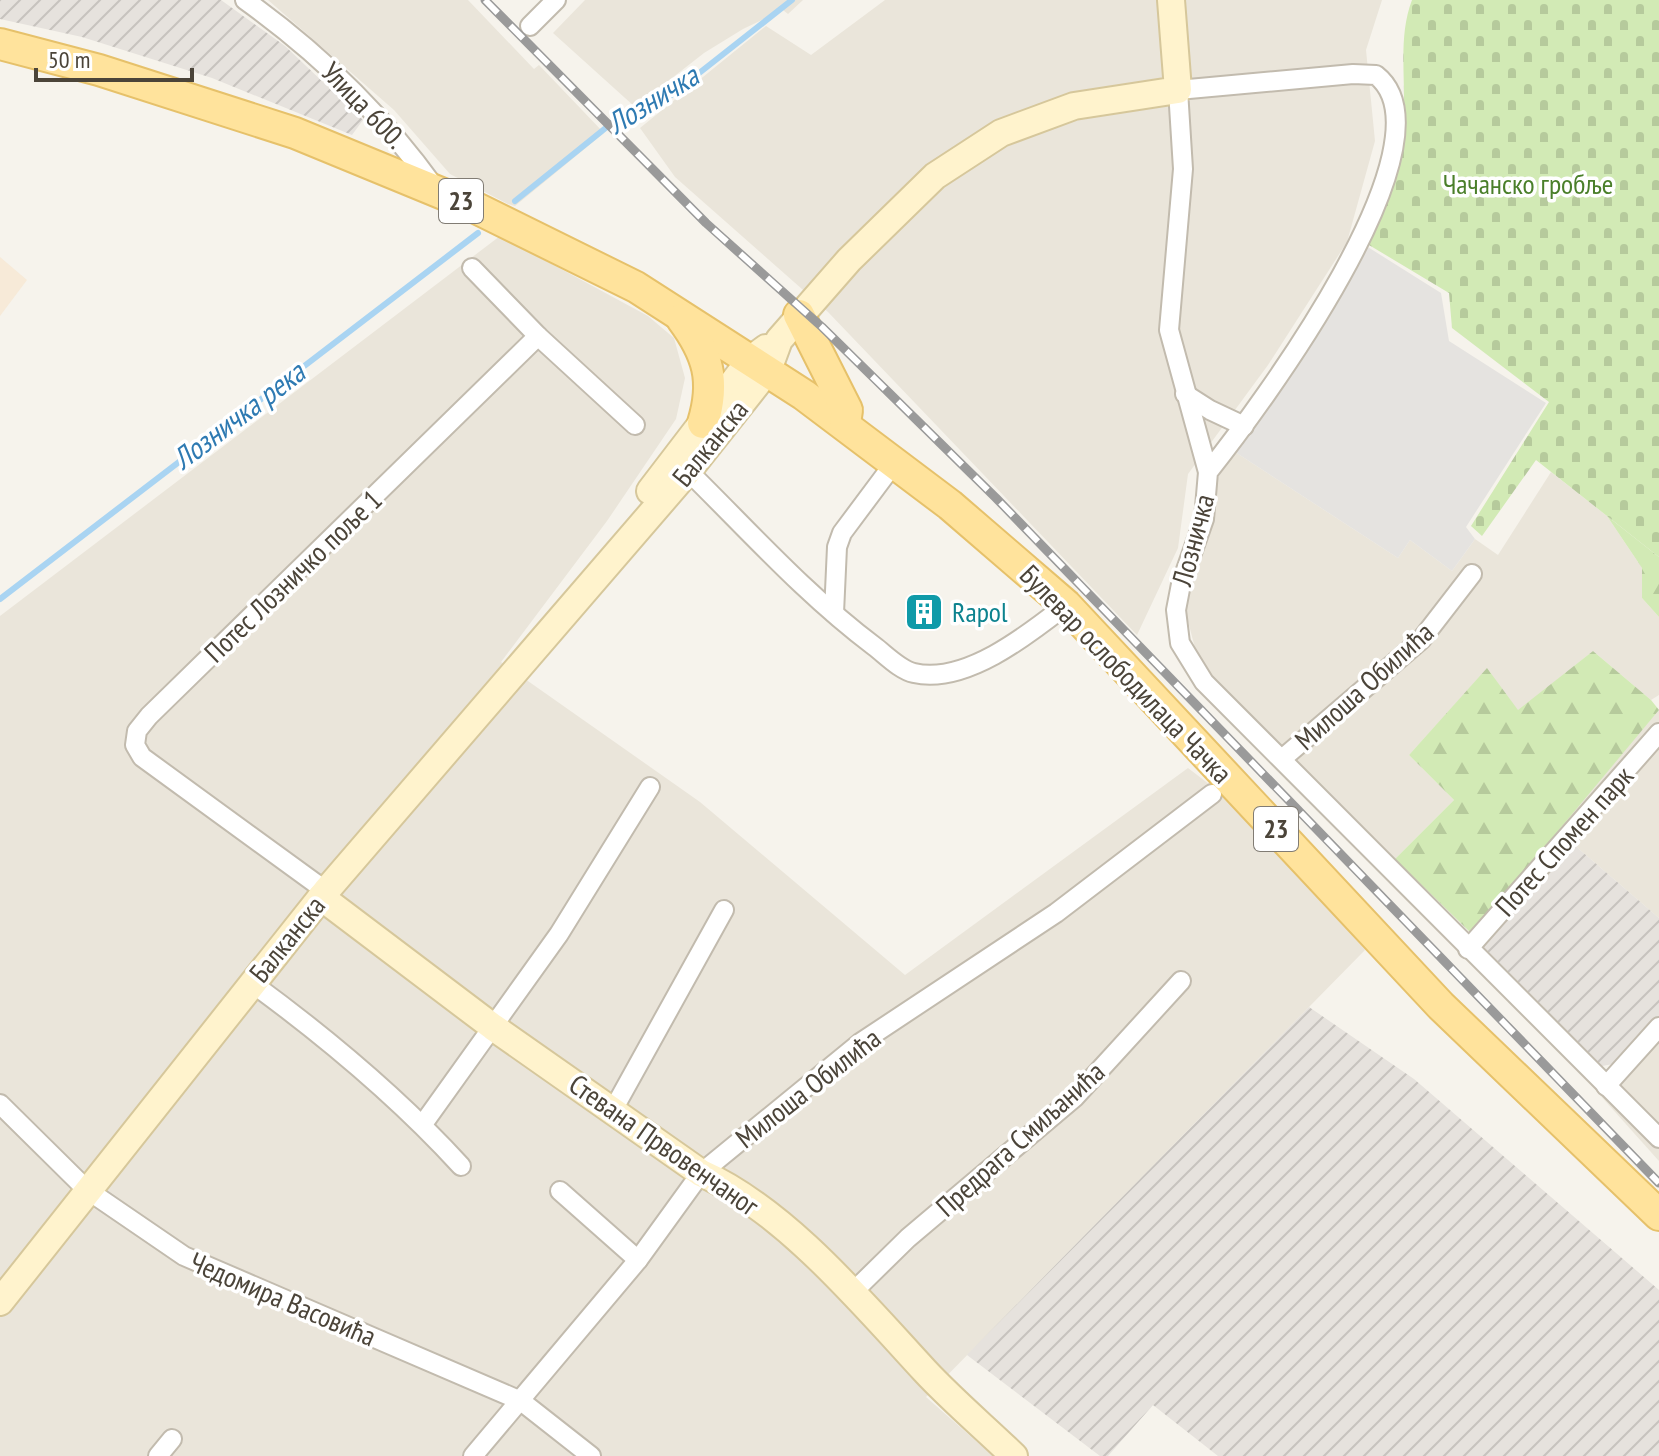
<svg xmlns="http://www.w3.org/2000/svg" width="1659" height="1456" font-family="'PT Sans Narrow',sans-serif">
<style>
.residential{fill:#eae5da}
.commercial{fill:#f7ead8}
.industrial{fill:url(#industrial-furrows)}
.forest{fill:url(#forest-firs)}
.cemetery{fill:url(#cemetery-stones)}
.parking{fill:#e5e3e0}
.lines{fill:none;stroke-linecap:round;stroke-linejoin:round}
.stream{stroke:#a9d4f2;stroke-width:6}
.street-casing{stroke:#c2bbae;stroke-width:22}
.secondary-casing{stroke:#d6c79b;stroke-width:30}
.primary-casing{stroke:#e6c16a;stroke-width:34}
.street{stroke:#fff;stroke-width:18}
.secondary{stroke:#fff3cd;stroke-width:26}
.primary{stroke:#ffe39c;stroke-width:30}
.rail-casing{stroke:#9a9a9a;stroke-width:9}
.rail{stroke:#fff;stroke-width:6;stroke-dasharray:18;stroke-linecap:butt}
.labels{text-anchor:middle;stroke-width:7;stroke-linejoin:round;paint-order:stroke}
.shield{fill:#fff;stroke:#817c74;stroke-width:2}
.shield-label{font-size:26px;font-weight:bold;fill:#4b4439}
.street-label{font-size:28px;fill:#4b4439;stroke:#fff}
.park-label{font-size:28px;fill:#4a7f2a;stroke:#fff}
.culture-label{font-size:28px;fill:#0d838f;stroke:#fff;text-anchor:start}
.water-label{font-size:30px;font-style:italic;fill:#2e7ab2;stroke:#fff}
</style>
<defs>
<pattern id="industrial-furrows" width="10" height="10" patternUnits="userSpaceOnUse" patternTransform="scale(2)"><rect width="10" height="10" fill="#e6e2dd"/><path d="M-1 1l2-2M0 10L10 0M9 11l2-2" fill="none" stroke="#c7c3be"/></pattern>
<pattern id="forest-firs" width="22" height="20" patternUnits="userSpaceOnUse" patternTransform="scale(2)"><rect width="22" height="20" fill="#d2eab5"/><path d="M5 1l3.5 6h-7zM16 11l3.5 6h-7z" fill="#b6ca9c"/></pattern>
<pattern id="cemetery-stones" width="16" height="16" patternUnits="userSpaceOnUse" patternTransform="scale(2)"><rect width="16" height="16" fill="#d2eab5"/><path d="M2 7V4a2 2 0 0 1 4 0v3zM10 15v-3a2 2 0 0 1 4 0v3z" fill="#b6ca9c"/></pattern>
</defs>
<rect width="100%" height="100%" fill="#f6f3ec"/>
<g class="residential">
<polygon points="268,0 468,0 534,69 539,65 604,133 515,206 508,204 450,174 394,110"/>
<polygon points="585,0 803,0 788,14 783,10 743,29 704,53 635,107 553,33"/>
<polygon points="885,0 1382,0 1366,50 1375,141 1347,242 1268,365 1188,474 1178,548 1137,635 828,312 675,177 640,128 766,26 811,55"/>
<polygon points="500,236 648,316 674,338 685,378 676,419 607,521 501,662 700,802 905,975 1188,768 1256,820 1365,950 926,1397 993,1456 0,1456 0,616"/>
<polygon points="1232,450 1398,558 1410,540 1452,571 1475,539 1498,555 1551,472 1607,516 1642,568 1642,598 1659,617 1659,695 1651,700 1593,651 1518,711 1487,669 1409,755 1454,800 1395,859 1201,671 1183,602 1210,521 1218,478"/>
<polygon points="1659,710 1659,918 1572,843 1561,824"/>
<polygon points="1659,1017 1659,1161 1599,1094 1619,1063"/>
</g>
<polygon class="commercial" points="0,257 27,280 0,316"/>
<g class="industrial">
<polygon points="0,0 221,0 285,46 363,120 352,135 212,78 82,37 0,19"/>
<polygon points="1572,843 1659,918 1659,1017 1619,1063 1602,1066 1480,949"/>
<polygon points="1309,1007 1414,1079 1659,1290 1659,1456 1218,1456 1153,1405 1108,1456 1100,1456 967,1355"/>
</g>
<g class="forest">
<polygon points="1607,516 1659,557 1659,617 1642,598 1642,568"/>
<polygon points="1593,651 1651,700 1659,710 1472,934 1395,859 1454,800 1409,755 1487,668 1518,710"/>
</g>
<path class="cemetery" d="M1412,0H1659V557L1536,460L1482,536L1471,526L1549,402L1452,328L1449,293L1364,242C1383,204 1400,168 1403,124C1407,83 1397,39 1412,0Z"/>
<polygon class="parking" points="1363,244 1441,293 1449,341 1546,403 1466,527 1475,539 1452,571 1410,540 1398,558 1232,450"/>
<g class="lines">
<g class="stream">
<polyline points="515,201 623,114 670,96 792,0"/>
<polyline points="0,599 478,233"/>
</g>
<g class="street-casing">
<g id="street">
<path d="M245,0C319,53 382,114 435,188"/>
<polyline points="530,26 556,0"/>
<polyline points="472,268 538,336"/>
<polyline points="1185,394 1210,410 1244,426"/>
<path d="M688,471C749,531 806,595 874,646C886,655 900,670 914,673C965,685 1029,634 1066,605"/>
<path d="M1208,472C1257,411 1459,140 1376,75L1353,74L1178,90L1183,169L1169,330L1208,472L1204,519L1181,584L1176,610L1180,643L1204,682L1659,1138"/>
<polyline points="834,613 837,547 842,533 895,462"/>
<polyline points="1283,758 1421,640 1472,574"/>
<polyline points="326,891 142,757 135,745 137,731 149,716 538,336 635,425"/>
<polyline points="1468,949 1659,733"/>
<path d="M252,983C327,1038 398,1097 461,1166"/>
<polyline points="1606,1086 1659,1027"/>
<polyline points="0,1104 86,1189 184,1256 521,1401 591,1456"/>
<polyline points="613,1110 724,910"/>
<polyline points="423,1124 559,934 650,787"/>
<polyline points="560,1191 638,1260"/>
<polyline points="854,1291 908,1238 1075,1097 1181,981"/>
<polyline points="158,1456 172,1439"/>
<polyline points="473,1456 638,1260 701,1173 860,1043 1056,913 1212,794"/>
</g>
</g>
<g class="secondary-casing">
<g id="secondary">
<polyline points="650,491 751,359 766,348"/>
<path d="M321,897L493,1027L701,1173C785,1210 863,1304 925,1371C953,1401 985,1428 1014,1456"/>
<polyline points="0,1302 326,891 688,471 768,370 779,340 849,260 935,176 1001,133 1074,106 1178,90 1171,0"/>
</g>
</g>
<g class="primary-casing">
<g id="primary">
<polyline points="0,44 99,70 295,133 470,205 636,287 804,395 950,505 1066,605 1441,1006 1659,1215"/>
<polyline points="799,315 847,410 845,424"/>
<path d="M682,319C708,354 716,381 703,423"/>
</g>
</g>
<use href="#street" class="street"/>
<use href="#secondary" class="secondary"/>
<use href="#primary" class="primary"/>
<g class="rail-casing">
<polyline id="rail" points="485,0 706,223 822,327 996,498 1659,1183"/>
</g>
<use href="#rail" class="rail"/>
</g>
<defs>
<g id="building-square" transform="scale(2)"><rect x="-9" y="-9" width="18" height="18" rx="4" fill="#0f9aa8" stroke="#fff"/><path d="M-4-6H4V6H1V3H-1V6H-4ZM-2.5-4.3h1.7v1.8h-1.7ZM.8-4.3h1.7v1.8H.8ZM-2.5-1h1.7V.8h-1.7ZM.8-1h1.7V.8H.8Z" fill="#fff"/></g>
</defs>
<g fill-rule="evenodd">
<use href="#building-square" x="924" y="612"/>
</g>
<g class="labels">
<g class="shield">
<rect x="439" y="179" width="44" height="44" rx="6"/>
<rect x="1254" y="807" width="44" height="44" rx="6"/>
</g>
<g class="shield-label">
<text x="461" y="210">23</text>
<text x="1276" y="838">23</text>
</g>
<g class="street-label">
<text transform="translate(364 105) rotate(46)" y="10">Улица 600.</text>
<text transform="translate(710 443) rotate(-51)" y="10">Балканска</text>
<text transform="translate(1193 540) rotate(-75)" y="10">Лозничка</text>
<text transform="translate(293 576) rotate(-44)" y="10">Потес Лозничко поље 1</text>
<text transform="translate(1126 674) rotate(46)" y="10">Булевар ослободилаца Чачка</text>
<text transform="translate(1364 686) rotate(-42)" y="10">Милоша Обилића</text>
<text transform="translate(1564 841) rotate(-48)" y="10">Потес Спомен парк</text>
<text transform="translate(287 939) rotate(-51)" y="10">Балканска</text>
<text transform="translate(808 1088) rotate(-38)" y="10">Милоша Обилића</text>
<text transform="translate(1020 1139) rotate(-42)" y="10">Предрага Смиљанића</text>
<text transform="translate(664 1145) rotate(35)" y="10">Стевана Првовенчаног</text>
<text transform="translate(283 1299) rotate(23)" y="10">Чедомира Васовића</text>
</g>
<g class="park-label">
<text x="1528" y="194">Чачанско гробље</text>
</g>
<g class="culture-label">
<text x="952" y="622">Rapol</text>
</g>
<g class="water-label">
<text transform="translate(653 100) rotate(-32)" y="10">Лозничка</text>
<text transform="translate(239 416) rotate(-37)" y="10">Лозничка река</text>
</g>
</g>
<path d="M36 68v12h156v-12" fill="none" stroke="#4b4439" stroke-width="4"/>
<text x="48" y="68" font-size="24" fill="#4b4439" stroke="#ffffff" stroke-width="6" paint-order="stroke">50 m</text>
</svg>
